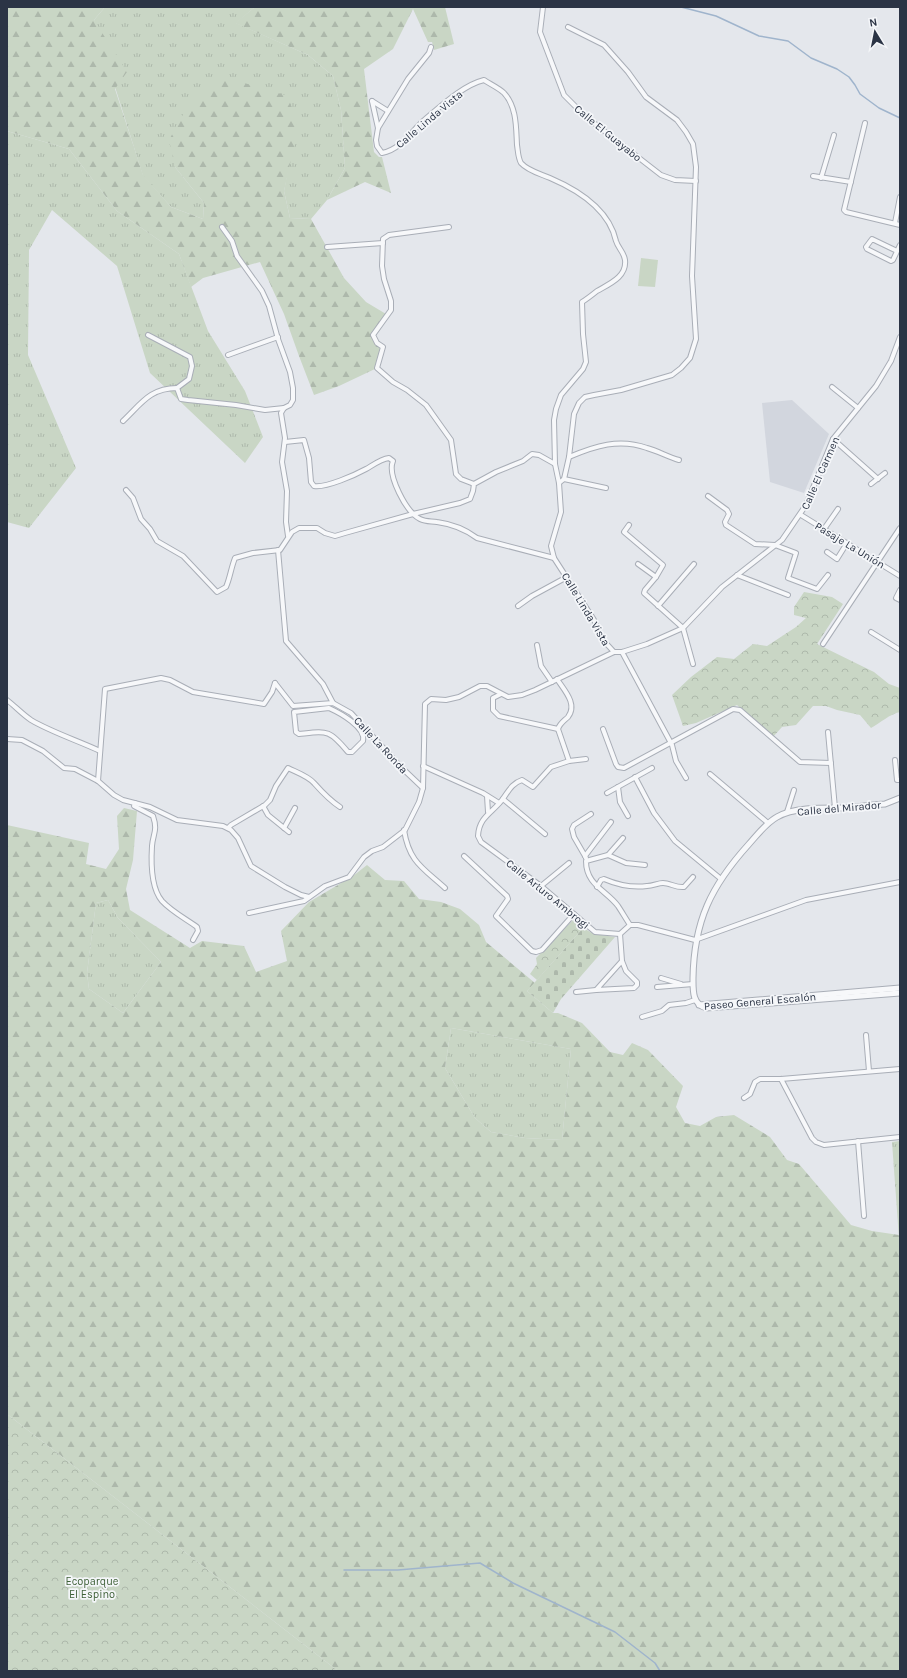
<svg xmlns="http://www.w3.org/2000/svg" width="907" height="1678" font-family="Karla,sans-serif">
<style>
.built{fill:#d2d6de}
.grass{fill:url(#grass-tufts)}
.forest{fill:url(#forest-firs);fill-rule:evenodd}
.cemetery{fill:url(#cemetery-stones)}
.park{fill:url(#park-crowns)}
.pitch{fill:#c9d6c5}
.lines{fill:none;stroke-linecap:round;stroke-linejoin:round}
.stream{stroke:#9fb4cc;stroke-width:1.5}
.minor-casing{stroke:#a9aeb7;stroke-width:6}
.tertiary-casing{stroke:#a9aeb7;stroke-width:7}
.minor{stroke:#f7f8fa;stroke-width:4}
.tertiary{stroke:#f7f8fa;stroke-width:5}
.labels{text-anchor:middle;stroke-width:3.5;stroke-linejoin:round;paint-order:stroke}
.street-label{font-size:11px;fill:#2b3445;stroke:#f4f6f9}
.park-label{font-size:11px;fill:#3f6138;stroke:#f4f6f9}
</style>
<defs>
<pattern id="grass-tufts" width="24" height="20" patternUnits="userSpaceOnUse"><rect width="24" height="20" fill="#c9d6c5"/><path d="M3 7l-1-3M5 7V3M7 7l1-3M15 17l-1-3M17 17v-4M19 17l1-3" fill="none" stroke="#adb8ab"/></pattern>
<pattern id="forest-firs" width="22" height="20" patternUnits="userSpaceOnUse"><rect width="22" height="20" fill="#c9d6c5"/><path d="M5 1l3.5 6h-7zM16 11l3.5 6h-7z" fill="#adb8ab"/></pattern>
<pattern id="cemetery-stones" width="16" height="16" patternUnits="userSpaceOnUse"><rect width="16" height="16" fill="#c9d6c5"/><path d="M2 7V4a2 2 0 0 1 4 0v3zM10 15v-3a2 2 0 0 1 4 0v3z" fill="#adb8ab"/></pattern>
<pattern id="park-crowns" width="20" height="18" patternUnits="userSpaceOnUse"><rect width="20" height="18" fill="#c9d6c5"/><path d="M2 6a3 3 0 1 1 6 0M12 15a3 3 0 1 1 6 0" fill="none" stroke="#adb8ab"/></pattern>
</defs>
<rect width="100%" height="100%" fill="#e4e7ec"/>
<polygon class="built" points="792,400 829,434 804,493 770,482 762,403"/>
<g class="grass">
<polygon points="105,7 255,7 236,23 308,55 333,76 341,110 345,168 327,200 311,219 290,218 284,191 289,164 175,167 204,203 203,219 171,207 143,176 94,20"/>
<polygon points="7,131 69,149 117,211 179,254 208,331 245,391 263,437 245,463 150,373 117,266 52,210 29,250 28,355 76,468 29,528 7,522"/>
<polygon points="108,900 118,918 161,962 123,1013 89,989 87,973 96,903"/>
<polygon points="451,1028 571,1049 562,1140 525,1138 491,1132 475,1118 445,1068"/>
<polygon points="900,1141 900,1252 892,1142"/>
</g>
<g class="forest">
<polygon points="7,7 105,7 94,20 127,72 115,89 143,175 171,207 203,219 204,203 175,167 169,140 186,109 221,76 288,96 298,128 284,191 290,218 311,219 344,278 366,302 386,314 373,335 383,347 377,368 339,386 314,395 299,356 284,314 260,262 203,278 191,287 179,254 117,211 69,149 7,131"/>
<polygon points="255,7 445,7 454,44 434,50 432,42 428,42 413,9 393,49 364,69 374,152 379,157 382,157 391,193 365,182 327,200 345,168 341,110 333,76 308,55 235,23"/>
<path d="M124,808L137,811L133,860L126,889L130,910L190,948L202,941L244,946L256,972L287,961L281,931L309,902L353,876L367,865L385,880L404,881L419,899L441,902L460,909L479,925L486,942L535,983L527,991L553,1013H558L582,1023L610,1052L623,1055L632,1043L648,1050L683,1086L676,1107L685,1123L700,1126L716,1117L734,1115L770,1137L787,1160L799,1164L851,1225L872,1231L899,1235L900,1253V1671H338L7,1414V825L89,843L86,864L106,869L119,849L117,816ZM108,900L118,918L161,962L123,1013L89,989L87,973L96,903ZM451,1028L571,1049L562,1140L525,1138L491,1132L475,1118L445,1068Z"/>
</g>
<polygon class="cemetery" points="583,928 594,934 615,937 561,999 553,1013 527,991"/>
<g class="park">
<path d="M804,592L832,597L843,604L817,644L874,672L889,684L900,688V712C890,714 880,723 871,728L860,715L837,710L826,706H813L796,725L782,727L772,738L737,705L696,723L683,726L672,695L691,677L717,657L734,659L753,644L767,646L796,627L806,618L794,615V607Z"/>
<polygon points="573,920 583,928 537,980 530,974 537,964 536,958"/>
<polygon points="7,1414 338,1671 7,1671"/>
</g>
<polygon class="pitch" points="641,258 658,260 655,287 638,286"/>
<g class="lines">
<g class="stream">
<polyline points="681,7 716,16 759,36 788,41 811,58 837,69 849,77 855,85 860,94 879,108 900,118"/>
<polyline points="344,1570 398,1570 480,1563 513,1583 615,1632 655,1663 660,1671"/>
</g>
<g class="minor-casing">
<g id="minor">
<polyline points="543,7 540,32 564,95 585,116 661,175 675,180 696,181"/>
<path d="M431,47L429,53L408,79L378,128L376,140L377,146L382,153C400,150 411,132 423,121C440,107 463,85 484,80C490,84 499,88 504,93C517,107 516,128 517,145C518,151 518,158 521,163C528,171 541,174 550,178C578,190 609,209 616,241C618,248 624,252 625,260C627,277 609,284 597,291C592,295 587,299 582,302L583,334L586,362L583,369L561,395L556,409L554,420L555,464L559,483L561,512L551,546L554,558L594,620L603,640L614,652"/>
<polyline points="372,101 378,128"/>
<polyline points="372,101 388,111"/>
<polyline points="865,123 844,210 846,212 900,225"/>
<polyline points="813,176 851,182"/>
<polyline points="821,178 834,135"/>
<polyline points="895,223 900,197"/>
<polyline points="222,227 232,241 237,256 262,291 269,306 278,339 290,372 293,388 293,400 290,405 284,408 281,413 285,438 282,462 287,491 286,522 288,536"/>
<polyline points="449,227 389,235 383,239 382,266 384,279 391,301 391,310 373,335 377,343 383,347 377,368 393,382 407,390 426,405 451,440 456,474 461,479 474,484"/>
<polyline points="327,247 383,243"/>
<polyline points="897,251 872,239 866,247 867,249 891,261 893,260 900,245"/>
<polyline points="148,335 190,357 192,366 189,379 177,388"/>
<polyline points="228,355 278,337"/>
<polyline points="832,387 858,408"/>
<path d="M123,421C141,404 150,388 177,388L181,399L188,400L236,405L265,410L284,408"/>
<polyline points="833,439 878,479"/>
<path d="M285,442L304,440L309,458L311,482L314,486C326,488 355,475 366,469C373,465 381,459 389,458L393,461C387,475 406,512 420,519C426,522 431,521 437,522C452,524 465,529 477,538L554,558"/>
<path d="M569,457C595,446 619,438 647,448C658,451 668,457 679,460"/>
<polyline points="564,479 606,488"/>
<polyline points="559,483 564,479 569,457 574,414 579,403 585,397 594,395 621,390 672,375 681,368 690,358 696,339 692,276 696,167 693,144 686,132 677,120 646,97 628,72 604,45 568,27"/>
<polyline points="871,484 885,473"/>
<path d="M126,490L133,498L141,519L150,529L157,541L183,556L217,592L226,587C230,578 231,568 235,558L253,553L280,550L292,532L299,528H317L325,533L335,536L345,533L413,514L460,503L470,499L473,491L474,484L496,472L523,461L532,454L539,455L555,464"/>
<polyline points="708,496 727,510 729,514 725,522 726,525 755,544 775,545 796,553 788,578 817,589 828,575"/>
<polyline points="801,515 900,576"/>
<polyline points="629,525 624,532 663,565 656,577 645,590 644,593 683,628 693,664"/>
<polyline points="824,529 838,509"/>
<polyline points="278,550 286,641 323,684 333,703"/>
<polyline points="827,552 837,559 847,543"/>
<polyline points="638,564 656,577"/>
<polyline points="737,575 788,595"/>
<polyline points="900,590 896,598 900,600"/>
<polyline points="518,606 532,596 567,577"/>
<polyline points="658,606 694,564"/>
<polyline points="871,632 900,650"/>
<polyline points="823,644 900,528"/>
<polyline points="537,645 541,666 552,682"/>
<polyline points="622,652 672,745 676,761 686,778"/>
<path d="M557,679C564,690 578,704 568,717C564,721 560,723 558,729L569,761"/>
<polyline points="275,683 293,706 333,703 351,713 402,768 423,788"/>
<polyline points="501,694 493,698 493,710 499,716 558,729"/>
<path d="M7,700C16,707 22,714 31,720C51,732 79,741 100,751"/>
<path d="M329,708C340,713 366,727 363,741L352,752H348C329,729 327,731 299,734L296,732L294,712Z"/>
<polyline points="603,729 616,764 618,767 624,768 733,709 740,710 800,762 831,763"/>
<polyline points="828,732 835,808"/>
<polyline points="7,739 22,740 43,751 64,768 75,769 98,781 114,795 123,800 150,807 177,820 223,826 231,830 238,838 251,866 285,887 301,895 309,897"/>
<path d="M586,759L569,761L551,767L533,787L522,780C512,783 508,792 502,800C492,813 479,817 478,836L481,842L541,886L595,932L620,934L630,925H638L695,940L806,900L900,882"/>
<polyline points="895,760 897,780 900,780"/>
<polyline points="423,766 483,793 499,803"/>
<polyline points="710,774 768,823"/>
<polyline points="635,777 654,813 675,841 721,879"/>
<polyline points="98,781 105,689 161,678 170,680 193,692 264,704 272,692 275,683"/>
<polyline points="618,787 620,802 628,816"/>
<polyline points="607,793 652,768"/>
<polyline points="487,796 488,812"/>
<polyline points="503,799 545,834"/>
<path d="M135,803L134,806L153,816C158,831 153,833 152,846C151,862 151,888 162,901C171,911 186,919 197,927L198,931L193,940"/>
<polyline points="263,806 268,815 289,832"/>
<polyline points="787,812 794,790"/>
<path d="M228,828L231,825L265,805L270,800L276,786L288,768C296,772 308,776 314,783C322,792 329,800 340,807"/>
<polyline points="284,828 295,808"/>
<path d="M404,830C409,862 423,868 445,888"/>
<path d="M623,838L608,855L586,861C586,885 606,890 618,906C622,912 626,919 630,925"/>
<polyline points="608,855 626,863 645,865"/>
<polyline points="464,856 507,896 508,899 496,916 532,951 536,952 542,950 574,914"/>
<polyline points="585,856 574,837 572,829 574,825 591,814"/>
<polyline points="586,858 585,856 611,822"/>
<polyline points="541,886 569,863"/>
<path d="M597,887L601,880L604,879C618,885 632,888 647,886C653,886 658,883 663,883C670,883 676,888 684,887L693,877"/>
<polyline points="249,913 304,901 325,886 349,877 364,857 372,851 383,847 405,830 419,802 423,788 425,704 431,699 446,700 459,697 480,686 487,686 508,697 522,695 535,690 614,652 622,652 647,644 683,628 722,587 782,540 806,505 833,439 876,386 891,361 900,337"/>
<polyline points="620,934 622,961 626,971 637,982 637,985 634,988 596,990 622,961"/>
<polyline points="661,978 681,984"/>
<polyline points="657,987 693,984"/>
<polyline points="576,992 596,990"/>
<polyline points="642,1017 662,1011 669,1005 686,1003 695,1000"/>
<polyline points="866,1035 869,1071"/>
<polyline points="781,1079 812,1138 816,1142 824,1145 900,1137"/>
<polyline points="744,1098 750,1094 755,1082 760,1079 781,1079 900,1069"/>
<polyline points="858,1141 864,1216"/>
</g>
</g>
<g class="tertiary-casing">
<g id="tertiary">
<path d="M900,798L885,804C871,805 857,807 843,808C824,808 794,807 777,817C766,823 758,834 749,844C711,886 694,921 693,978C693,990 692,1004 706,1008L900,993"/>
<polyline points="699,1005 900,988"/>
</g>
</g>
<use href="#minor" class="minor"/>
<use href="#tertiary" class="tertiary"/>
</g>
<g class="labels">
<g class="street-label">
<text transform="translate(429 119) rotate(-40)" y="4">Calle Linda Vista</text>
<text transform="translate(608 133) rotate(39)" y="4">Calle El Guayabo</text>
<text transform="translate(820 473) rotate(-66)" y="4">Calle El Carmen</text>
<text transform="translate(850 545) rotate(31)" y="4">Pasaje La Unión</text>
<text transform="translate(586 609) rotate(59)" y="4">Calle Linda Vista</text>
<text transform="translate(381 745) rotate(47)" y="4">Calle La Ronda</text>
<text transform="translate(839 808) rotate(-5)" y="4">Calle del Mirador</text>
<text transform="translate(548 894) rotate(39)" y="4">Calle Arturo Ambrogi</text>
<text transform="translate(760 1001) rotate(-5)" y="4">Paseo General Escalón</text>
</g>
<g class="park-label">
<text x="92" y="1585">Ecoparque<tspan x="92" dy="13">El Espino</tspan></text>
</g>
</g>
<rect width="907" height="1678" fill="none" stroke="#2b3445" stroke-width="16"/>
<g transform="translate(875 32) rotate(350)" stroke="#f4f6f9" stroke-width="3" paint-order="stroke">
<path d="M0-3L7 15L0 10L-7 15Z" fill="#2b3445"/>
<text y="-6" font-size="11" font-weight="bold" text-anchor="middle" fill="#2b3445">N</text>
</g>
</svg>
